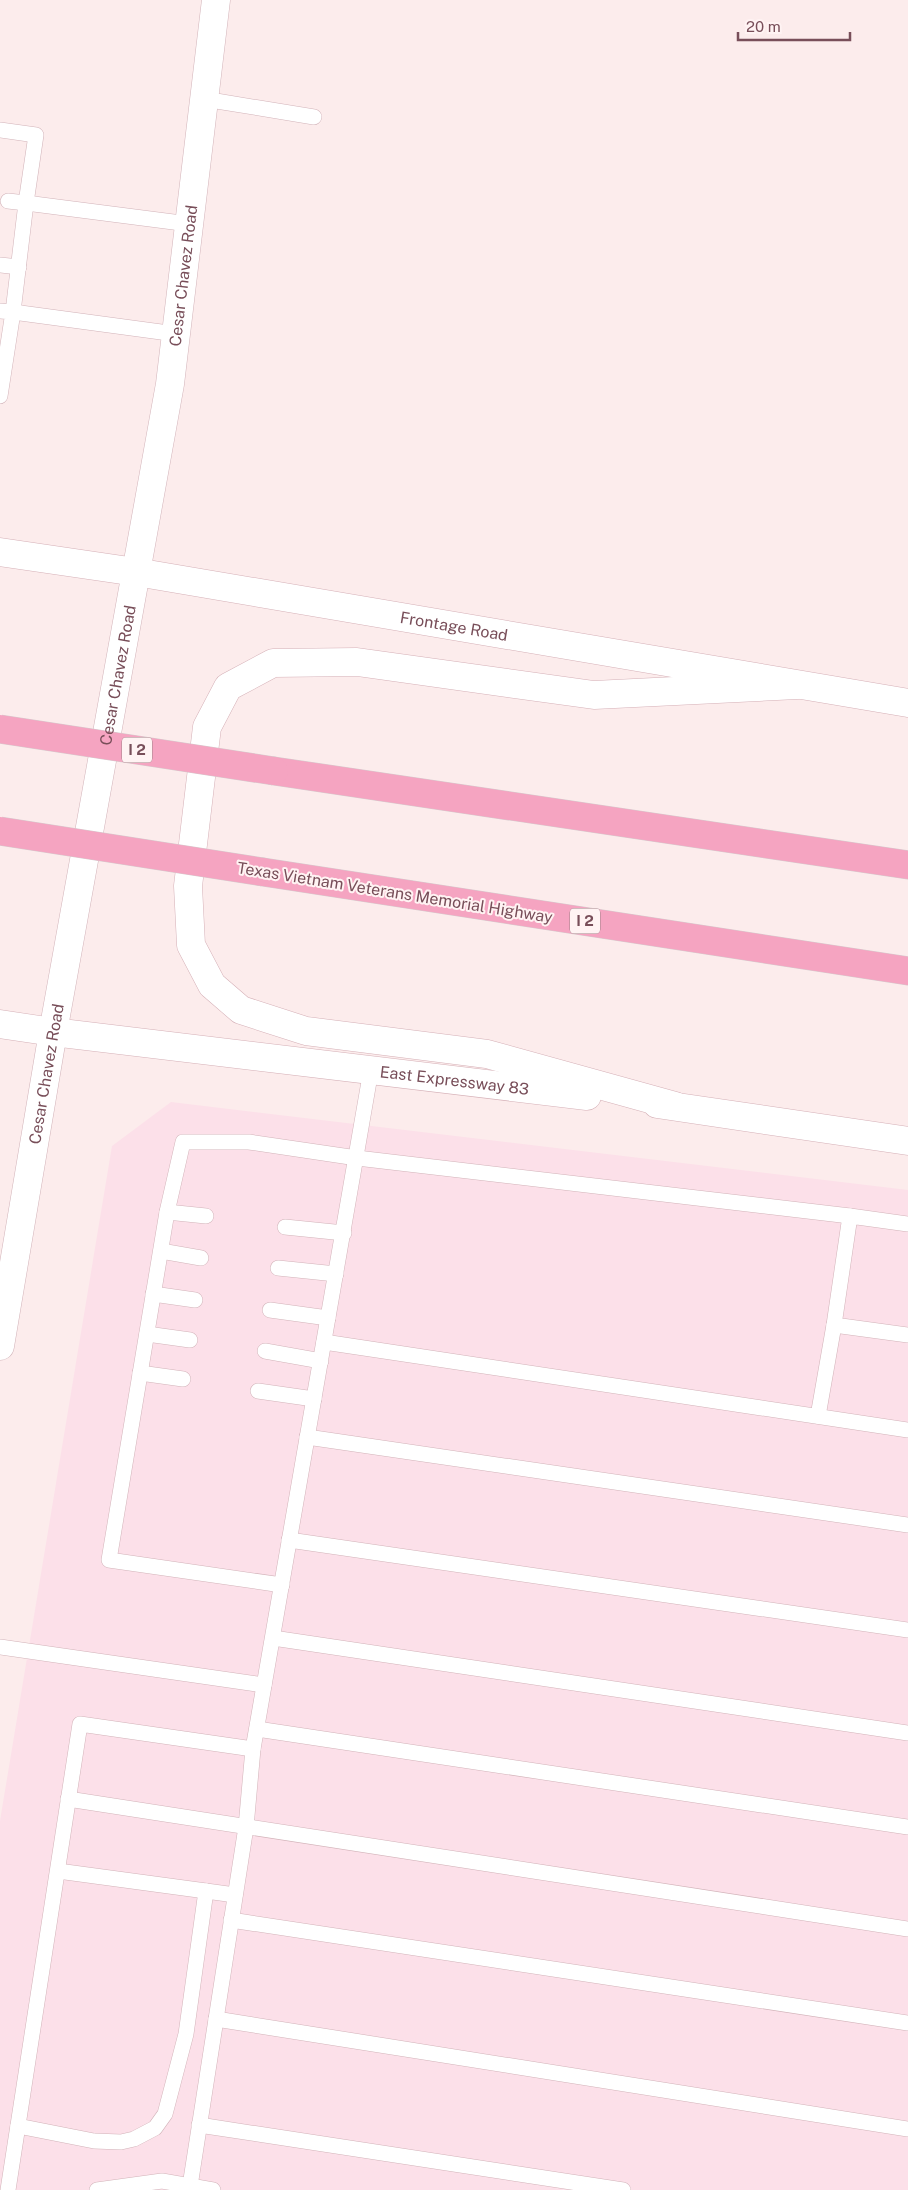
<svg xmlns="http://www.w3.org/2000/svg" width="908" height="2190" font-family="'Public Sans',sans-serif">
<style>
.commercial{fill:#fce0e9}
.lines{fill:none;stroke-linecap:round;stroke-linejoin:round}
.service-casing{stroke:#d2b3b9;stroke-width:16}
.tertiary-casing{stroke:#d2b3b9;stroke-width:29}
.secondary-casing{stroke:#d5b0b7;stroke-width:29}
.motorway-casing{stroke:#d6cacd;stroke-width:29}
.service{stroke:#fff;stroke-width:15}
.tertiary{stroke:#fff;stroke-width:28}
.secondary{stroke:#fff;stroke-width:28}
.motorway{stroke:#f5a4c1;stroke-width:28}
.motorway-bridge-casing{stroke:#d6cacd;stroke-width:29;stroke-linecap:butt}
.motorway-bridge{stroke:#f5a4c1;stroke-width:28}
.labels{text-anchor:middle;stroke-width:4;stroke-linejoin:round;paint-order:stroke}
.shield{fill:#fff3f3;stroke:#a08087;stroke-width:1}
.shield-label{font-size:15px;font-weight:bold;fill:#784e59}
.street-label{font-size:16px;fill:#784e59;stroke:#fff3f3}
</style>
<rect width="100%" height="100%" fill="#fcecec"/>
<polygon class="commercial" points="171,1102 908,1190 908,2190 0,2190 0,1821 112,1146"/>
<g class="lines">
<g class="service-casing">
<g id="service">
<polyline points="204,99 314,117"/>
<polyline points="0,130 36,135 26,203 189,224"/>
<polyline points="8,201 26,203 13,312 176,334"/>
<polyline points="0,265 19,267"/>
<polyline points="0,311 13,312 0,396"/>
<polyline points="167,1212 206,1216"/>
<polyline points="908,1224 850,1216 834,1325 908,1335"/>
<polyline points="285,1227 344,1233"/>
<polyline points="161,1251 201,1258"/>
<polyline points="278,1268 336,1274"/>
<polyline points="153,1294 195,1300"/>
<polyline points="270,1310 328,1318"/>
<polyline points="147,1334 190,1340"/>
<polyline points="324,1342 908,1430"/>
<polyline points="265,1351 321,1361"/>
<polyline points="140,1373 183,1379"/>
<polyline points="258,1391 314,1399"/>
<polyline points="818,1416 834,1325"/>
<polyline points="307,1437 908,1525"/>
<polyline points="289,1540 908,1630"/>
<polyline points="282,1585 109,1560 167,1212 183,1142 249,1142 357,1158 850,1216"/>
<polyline points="273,1638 908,1733"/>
<polyline points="0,1647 264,1685"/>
<polyline points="257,1729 908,1827"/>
<polyline points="68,1799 908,1929"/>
<polyline points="206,1891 235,1895"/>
<polyline points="231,1920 908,2023"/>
<polyline points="216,2019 908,2129"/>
<polyline points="199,2125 623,2190"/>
<polyline points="18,2126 94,2141 121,2142 134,2139 155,2128 165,2114 186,2034 206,1891 58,1871"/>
<polyline points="190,2186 246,1827 253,1749 371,1070"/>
<polyline points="8,2190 80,1724 253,1749"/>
<polyline points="97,2190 162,2181 213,2190"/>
</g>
</g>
<g class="tertiary-casing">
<g id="tertiary">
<path id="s1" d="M0,1346L53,1032L170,384L216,0"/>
</g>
</g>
<g class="secondary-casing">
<g id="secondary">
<path id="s2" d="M0,552L136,572L908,703"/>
<path id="s3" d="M0,1024L53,1032L587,1096"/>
<polyline points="657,1104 908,1141"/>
<polyline points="675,1106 487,1054 306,1031 241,1010 212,985 191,945 188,886 207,727 228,687 273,663 357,662 594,695 797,685"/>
</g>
</g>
<g class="motorway-casing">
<g id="motorway">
<polyline points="274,771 908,865"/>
<polyline points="263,872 908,971"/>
</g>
</g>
<use href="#service" class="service"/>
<use href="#tertiary" class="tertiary"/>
<use href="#secondary" class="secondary"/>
<use href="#motorway" class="motorway"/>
<g class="motorway-bridge-casing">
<g id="motorway-bridge">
<polyline points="0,729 274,771"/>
<polyline points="0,831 263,872"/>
</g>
</g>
<use href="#motorway-bridge" class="motorway-bridge"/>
</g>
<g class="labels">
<g class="shield">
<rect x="122" y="737.5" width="30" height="25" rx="4"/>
<rect x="570" y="908.5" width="30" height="25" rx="4"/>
</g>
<g class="shield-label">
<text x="137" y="755">I 2</text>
<text x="585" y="926">I 2</text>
</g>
<g class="street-label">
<text dy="6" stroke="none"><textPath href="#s1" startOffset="1086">Cesar Chavez Road</textPath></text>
<text dy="6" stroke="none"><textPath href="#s2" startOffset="460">Frontage Road</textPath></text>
<text dy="6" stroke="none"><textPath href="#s1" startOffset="681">Cesar Chavez Road</textPath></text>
<text transform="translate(395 892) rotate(9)" y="6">Texas Vietnam Veterans Memorial Highway</text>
<text dy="6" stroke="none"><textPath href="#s1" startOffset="276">Cesar Chavez Road</textPath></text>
<text dy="6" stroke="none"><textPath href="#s3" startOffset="458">East Expressway 83</textPath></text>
</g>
</g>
<path d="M738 32v8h112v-8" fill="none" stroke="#784e59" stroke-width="2.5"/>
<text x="746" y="32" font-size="15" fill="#784e59" stroke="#fff3f3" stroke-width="4" paint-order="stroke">20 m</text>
</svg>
